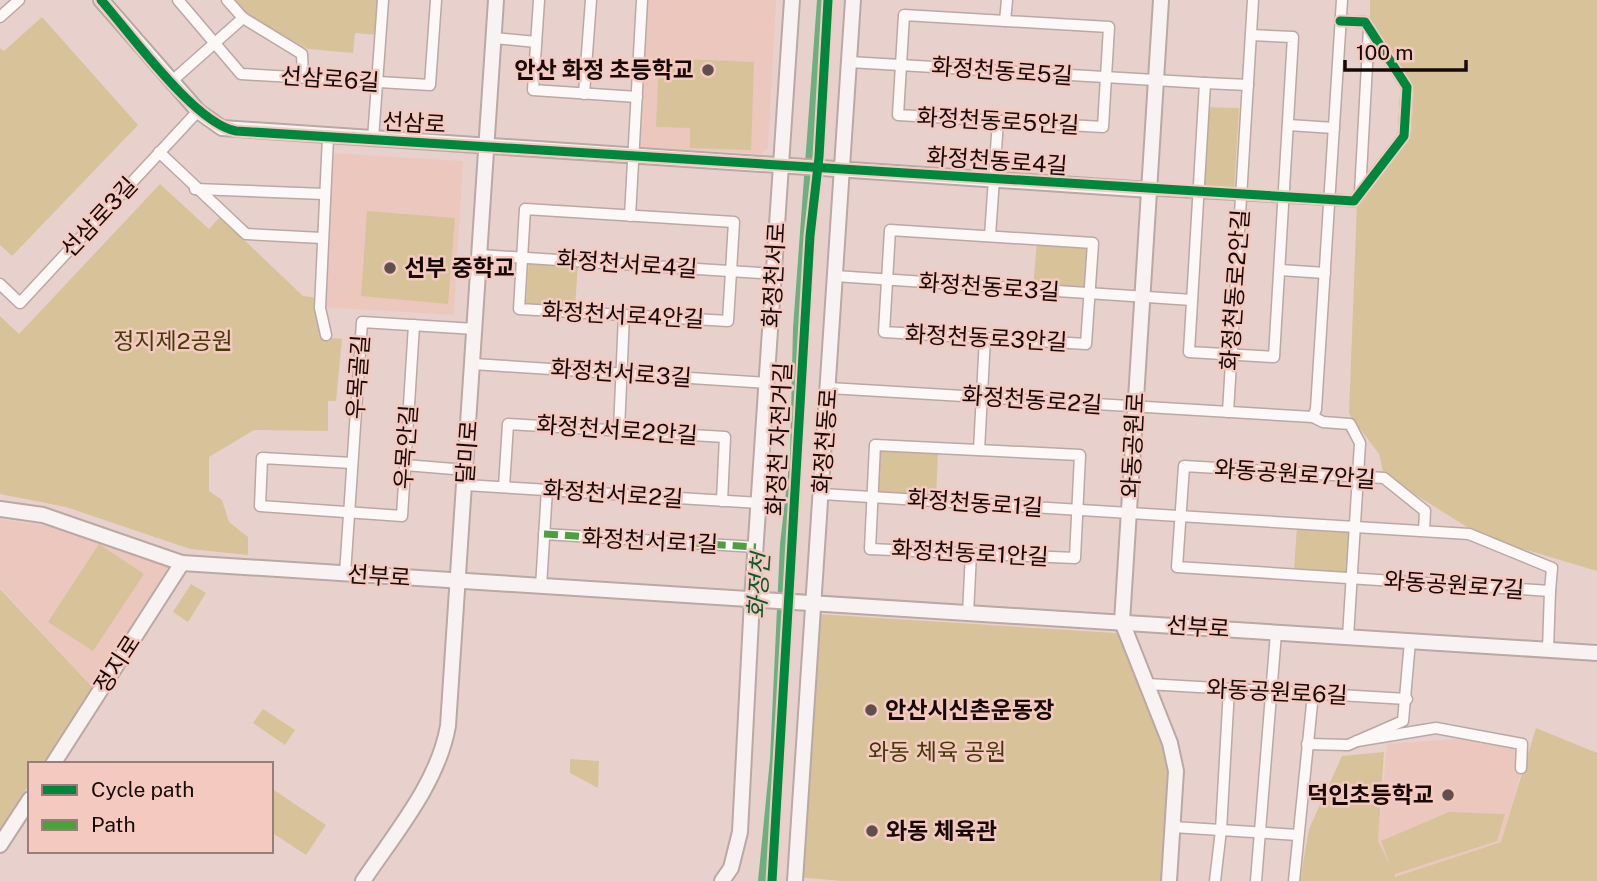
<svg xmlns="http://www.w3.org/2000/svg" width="1597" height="881" font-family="'Public Sans','Noto Sans KR',sans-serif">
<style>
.built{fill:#ecc7be}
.green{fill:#d8c29a}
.water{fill:#6eaf80}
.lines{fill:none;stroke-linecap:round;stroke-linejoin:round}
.street-casing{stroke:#baa8a4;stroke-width:13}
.secondary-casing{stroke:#baa8a4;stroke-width:18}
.street{stroke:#fcf8f7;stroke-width:10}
.secondary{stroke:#f8f3f2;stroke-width:14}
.quiet{stroke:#4e9f3d;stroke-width:7;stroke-dasharray:14 7;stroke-linecap:butt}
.cycleway-casing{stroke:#f4c9c0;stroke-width:13}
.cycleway{stroke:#00873e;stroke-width:9}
.poi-dot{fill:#604f4c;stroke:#f4c9c0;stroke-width:2.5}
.labels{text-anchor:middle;stroke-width:5;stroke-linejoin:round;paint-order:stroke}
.poi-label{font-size:23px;font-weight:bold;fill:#170907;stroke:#f4c9c0;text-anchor:start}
.street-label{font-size:23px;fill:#170907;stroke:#f4c9c0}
.park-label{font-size:23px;fill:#463907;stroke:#f4c9c0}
.water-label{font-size:24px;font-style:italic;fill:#0e592e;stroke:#f4c9c0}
</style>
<rect width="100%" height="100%" fill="#e8d1cc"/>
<g class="built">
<polygon points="648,0 776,0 768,148 761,154 640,147"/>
<polygon points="330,153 463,161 454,315 321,307"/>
<polygon points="0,519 53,527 170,564 93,688 0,587"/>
<polygon points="1456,739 1528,749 1501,842 1395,877 1378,841 1387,744"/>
</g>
<g class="green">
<polygon points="232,0 380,0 378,35 355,33 353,53 308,49 248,19"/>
<polygon points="1370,0 1597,0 1597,571 1483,537 1384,475 1379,454 1349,414 1357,202 1411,136 1414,87 1370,18"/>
<polygon points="42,17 138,125 12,256 0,245 0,48 4,51"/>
<polygon points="659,58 754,62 751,150 690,148 690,128 656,127"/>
<polygon points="1205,107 1239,108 1234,192 1200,190"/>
<polygon points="160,184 209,229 220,217 303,296 318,298 324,337 342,339 336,401 328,401 328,431 254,430 209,457 209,491 222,500 229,522 248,537 248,555 190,549 66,507 0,494 0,316 19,334"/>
<polygon points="367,211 455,218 448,304 361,296"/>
<polygon points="1037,241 1091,244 1087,291 1033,288"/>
<polygon points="529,259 578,262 575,308 526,305"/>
<polygon points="880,451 938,453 936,496 876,492 877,453"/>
<polygon points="1297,527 1352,531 1349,573 1294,569"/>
<polygon points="99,544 144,574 93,651 48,622"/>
<polygon points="191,584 206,593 188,622 173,612"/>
<polygon points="0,589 93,688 43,764 30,764 30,783 0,829"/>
<polygon points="816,614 1131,634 1170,762 1162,881 841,881 798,877"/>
<polygon points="263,709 295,730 285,745 253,723"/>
<polygon points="1536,728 1597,753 1597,881 1300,881 1309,829 1342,756 1384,752 1378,841 1391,867 1381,841 1449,812 1505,814 1497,841 1395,874 1395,877 1501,842"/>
<polygon points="570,759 599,761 598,788 570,773"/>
<polygon points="271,788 326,825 306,855 271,832"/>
</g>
<polygon class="water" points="817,0 825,0 807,233 775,807 770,872 767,881 758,881 770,759 780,544 790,456 793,328"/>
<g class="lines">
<g class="street-casing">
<g id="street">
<polyline points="178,0 241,74 430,85 436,0"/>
<polyline points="227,0 243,18 302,54 303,77"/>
<polyline points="539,0 533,90 637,97"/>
<polygon points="904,15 1109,27 1103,127 898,115"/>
<polyline points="0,17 19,0"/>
<polyline points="1005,21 1007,0"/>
<polyline points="494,38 536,42"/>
<polyline points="849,62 1205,83 1189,352 1274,357 1293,37 1251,35"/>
<polyline points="172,81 243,18"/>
<polyline points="1205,83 1248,85"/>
<polyline points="584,94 591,0"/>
<polyline points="1288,125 1334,128"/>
<polyline points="373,139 383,0"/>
<polyline points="159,152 246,234 322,238"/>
<polyline points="195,189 324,194"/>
<polyline points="1150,190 1354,201 1404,136 1407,87 1365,22 1340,21"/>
<polyline points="1360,193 1369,28"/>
<polygon points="525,209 734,222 728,321 519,309"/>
<polyline points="630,216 642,0"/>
<polygon points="890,230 1093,243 1086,344 884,332"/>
<polyline points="990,236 998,121"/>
<polyline points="480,255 775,274"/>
<polyline points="1280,270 1325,273"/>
<polyline points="835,276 1192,300"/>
<polyline points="0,284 20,303 198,111"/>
<polyline points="326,335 320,308 328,137"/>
<polyline points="473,364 768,383"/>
<polyline points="829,388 1313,417 1316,409 1342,0"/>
<polyline points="1228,412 1253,0"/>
<polyline points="1313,417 1323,422 1350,424 1360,443 1348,637"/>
<polyline points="619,430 624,315"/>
<polygon points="875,445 1080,455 1075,558 870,549"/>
<polyline points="979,450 985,338"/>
<polyline points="352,463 262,458 260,506 402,516 414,325"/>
<polyline points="405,465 466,470"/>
<polyline points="465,485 760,503"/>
<polyline points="504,487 508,424 725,437 722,501"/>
<polyline points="822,494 1469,534 1552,568 1550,591 1177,567 1184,466 1384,478 1425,511 1424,531"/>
<polyline points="544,534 756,547"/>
<polyline points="345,574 362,322 475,329"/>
<polyline points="541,587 547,489"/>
<polyline points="968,614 971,553"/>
<polyline points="1548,650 1550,591"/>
<polyline points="1147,684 1407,699"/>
<polyline points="1357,741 1436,728 1522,744 1521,768"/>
<polyline points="1307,744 1348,745 1403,721 1410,641"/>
<polyline points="1173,827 1298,835"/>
<polyline points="1215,881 1221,830 1229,689"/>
<polyline points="1256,881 1276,633"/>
<polyline points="1294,881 1313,694"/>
</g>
</g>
<g class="secondary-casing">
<g id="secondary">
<polyline points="101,0 198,111 222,128 1150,190"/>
<polyline points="1161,0 1122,622 1170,743 1176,771 1169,881"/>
<polyline points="0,509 43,515 182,563 1597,653"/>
<polyline points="53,764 182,563"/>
<polyline points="0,845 30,799"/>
<path d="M363,881C395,833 438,783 448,726L496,0"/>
<polyline points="722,881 731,868 740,832 752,600 792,0"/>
<polyline points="795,881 853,0"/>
</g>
</g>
<use href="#street" class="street"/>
<use href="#secondary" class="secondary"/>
<polyline class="quiet" points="544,534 756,547"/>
<g class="cycleway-casing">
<g id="cycleway">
<path d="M101,0C130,33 195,124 236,131L1354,201L1404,136L1407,87L1365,22L1340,21"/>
<polyline points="772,881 810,236 819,157 828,0"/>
</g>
</g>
<use href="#cycleway" class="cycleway"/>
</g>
<g class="poi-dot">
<circle cx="708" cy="70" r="7"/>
<circle cx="390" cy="268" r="7"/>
<circle cx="871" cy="710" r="7"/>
<circle cx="1448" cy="795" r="7"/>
<circle cx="872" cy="831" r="7"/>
</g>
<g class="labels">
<g class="poi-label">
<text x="694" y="78" text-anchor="end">안산 화정 초등학교</text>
<text x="404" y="276">선부 중학교</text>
<text x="885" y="718">안산시신촌운동장</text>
<text x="1434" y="803" text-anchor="end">덕인초등학교</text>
<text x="886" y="839">와동 체육관</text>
</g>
<g class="street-label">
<text transform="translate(1002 71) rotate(4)" y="8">화정천동로5길</text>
<text transform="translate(330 79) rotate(4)" y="8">선삼로6길</text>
<text transform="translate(998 121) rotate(3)" y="8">화정천동로5안길</text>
<text transform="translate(414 123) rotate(3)" y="8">선삼로</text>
<text transform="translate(997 161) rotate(4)" y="8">화정천동로4길</text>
<text transform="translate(99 217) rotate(-47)" y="8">선삼로3길</text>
<text transform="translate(627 264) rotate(4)" y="8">화정천서로4길</text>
<text transform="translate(774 275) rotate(-87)" y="8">화정천서로</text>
<text transform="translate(989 287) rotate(4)" y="8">화정천동로3길</text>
<text transform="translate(1235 290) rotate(-86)" y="8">화정천동로2안길</text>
<text transform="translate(623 315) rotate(3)" y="8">화정천서로4안길</text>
<text transform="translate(986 338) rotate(3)" y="8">화정천동로3안길</text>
<text transform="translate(621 373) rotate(4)" y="8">화정천서로3길</text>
<text transform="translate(358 377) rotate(-86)" y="8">우목골길</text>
<text transform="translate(1032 400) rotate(4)" y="8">화정천동로2길</text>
<text transform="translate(617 430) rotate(4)" y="8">화정천서로2안길</text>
<text transform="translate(779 439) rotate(-87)" y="8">화정천 자전거길</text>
<text transform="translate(825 441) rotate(-86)" y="8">화정천동로</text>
<text transform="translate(1133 445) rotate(-87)" y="8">와동공원로</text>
<text transform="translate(406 447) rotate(-86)" y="8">우목안길</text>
<text transform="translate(467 452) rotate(-86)" y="8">달미로</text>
<text transform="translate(1295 474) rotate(4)" y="8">와동공원로7안길</text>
<text transform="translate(613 494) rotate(4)" y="8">화정천서로2길</text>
<text transform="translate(975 503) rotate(4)" y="8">화정천동로1길</text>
<text transform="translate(650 541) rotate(3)" y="8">화정천서로1길</text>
<text transform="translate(970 553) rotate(3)" y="8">화정천동로1안길</text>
<text transform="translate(379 576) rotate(4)" y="8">선부로</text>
<text transform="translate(1454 585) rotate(4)" y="8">와동공원로7길</text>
<text transform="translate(1198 627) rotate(4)" y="8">선부로</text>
<text transform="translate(117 664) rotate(-57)" y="8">정지로</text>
<text transform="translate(1277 692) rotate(3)" y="8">와동공원로6길</text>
</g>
<g class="park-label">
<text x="173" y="349">정지제2공원</text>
<text x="937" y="760">와동 체육 공원</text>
</g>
<g class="water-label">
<text transform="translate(759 586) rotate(-86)" y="8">화정천</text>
</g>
</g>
<rect x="28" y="762" width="245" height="91" fill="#f4c9c0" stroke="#9c7c76" stroke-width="2"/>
<rect x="42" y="785" width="35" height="10" fill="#00873e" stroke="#9c7c76" stroke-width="2"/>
<text x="91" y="797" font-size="21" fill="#170907">Cycle path</text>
<rect x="42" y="820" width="35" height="10" fill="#4e9f3d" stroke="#9c7c76" stroke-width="2"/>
<text x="91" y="832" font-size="21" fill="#170907">Path</text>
<path d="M1345 60v10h121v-10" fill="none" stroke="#170907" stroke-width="3.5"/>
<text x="1356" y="60" font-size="21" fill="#170907" stroke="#f4c9c0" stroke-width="5" paint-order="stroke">100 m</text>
</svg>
